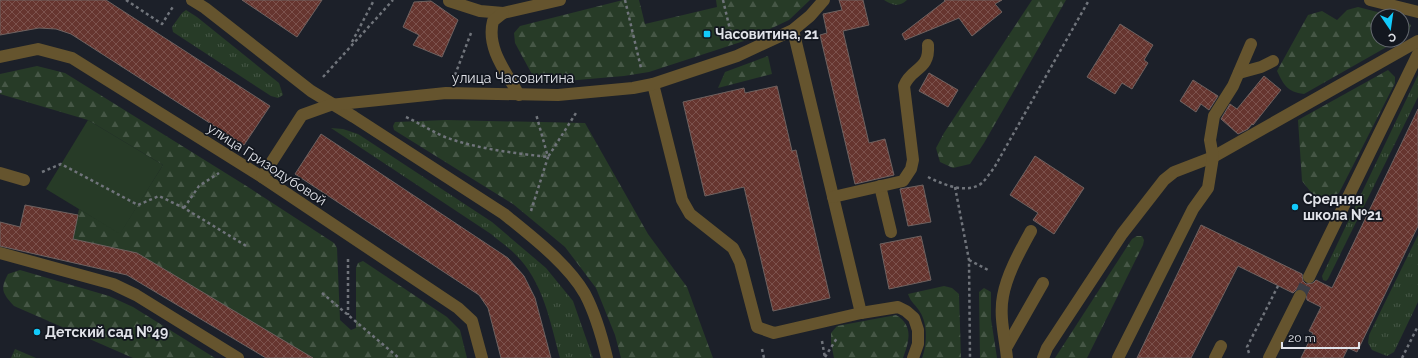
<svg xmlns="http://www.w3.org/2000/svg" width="1418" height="358" viewBox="0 0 1418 358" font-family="Raleway,sans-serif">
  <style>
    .grass { fill: url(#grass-tufts) }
    .forest { fill: url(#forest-firs) }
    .garden { fill: #273b27 }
    .building { fill: url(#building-cross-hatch); stroke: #6f6260 }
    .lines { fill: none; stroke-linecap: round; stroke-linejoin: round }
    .minor-tunnel { stroke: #3a3d46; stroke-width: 12; stroke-dasharray: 12 6; stroke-linecap: butt }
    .path { stroke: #70747b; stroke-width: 2.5; stroke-dasharray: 3 3; stroke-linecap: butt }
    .minor { stroke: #65542e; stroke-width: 12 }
    .poi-dot { fill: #12cafb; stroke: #13171f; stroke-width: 1.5 }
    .labels { text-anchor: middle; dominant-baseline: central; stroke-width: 3.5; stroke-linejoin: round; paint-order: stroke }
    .poi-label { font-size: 14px; font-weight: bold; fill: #e1e3e9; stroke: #13171f; text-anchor: start }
    .street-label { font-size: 14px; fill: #e1e3e9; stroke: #13171f }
  </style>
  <defs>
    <pattern id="grass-tufts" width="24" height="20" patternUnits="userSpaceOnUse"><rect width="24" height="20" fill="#273b27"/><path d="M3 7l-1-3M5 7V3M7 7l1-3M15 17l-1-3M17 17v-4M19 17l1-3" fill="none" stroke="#465746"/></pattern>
    <pattern id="forest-firs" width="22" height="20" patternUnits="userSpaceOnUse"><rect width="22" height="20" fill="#273b27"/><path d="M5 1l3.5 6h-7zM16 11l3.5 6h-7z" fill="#465746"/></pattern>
    <pattern id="building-cross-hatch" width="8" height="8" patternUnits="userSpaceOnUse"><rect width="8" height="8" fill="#66352f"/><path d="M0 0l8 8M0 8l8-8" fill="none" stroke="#7c524d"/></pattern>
  </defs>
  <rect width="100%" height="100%" fill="#1c2029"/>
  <g class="grass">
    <path d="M884 0H907C899 7 893 6 884 0Z"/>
    <polygon points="186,10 197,17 279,83 283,95 278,98 271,96 173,32 172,27 182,13"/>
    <polygon points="1418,75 1418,97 1328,279 1326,281 1323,280 1322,276"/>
    <path d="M331 128 343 129 358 134 492 222 546 268 573 301 593 358H560C550 321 543 281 515 254 508 247 499 241 491 234Z"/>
    <polygon points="1418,235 1418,302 1394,352 1387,356 1372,350 1368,343 1369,335"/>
    <polygon points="15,349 36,358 11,358"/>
  </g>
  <g class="forest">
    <polygon points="623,0 639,0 645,24 717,7 716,0 810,0 789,20 747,40 649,72 624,76 554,82 539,80 534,78 515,43 514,33 520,26"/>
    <polygon points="1032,0 1066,0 984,143 970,164 953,168 940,162 936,148 944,133"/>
    <path d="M1358 7 1393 16H1378V40H1399L1304 94C1287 92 1284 85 1277 71L1308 15 1322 11 1337 20 1347 10Z"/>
    <polygon points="1402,18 1411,25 1408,34 1402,38"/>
    <polygon points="768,56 772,74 718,88 725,72"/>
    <polygon points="37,66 65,73 248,187 334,243 337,248 340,320 351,330 356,328 356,268 358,263 363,261 447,317 460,330 467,358 313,358 137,253 73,239 79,209 120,233 163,165 88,120 0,94 0,74"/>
    <polygon points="1388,70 1395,77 1395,83 1339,193 1329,198 1314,196 1302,181 1298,120"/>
    <polygon points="446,120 585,123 648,234 687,287 713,358 621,358 615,335 596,288 565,247 513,204 394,130 393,126 395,122"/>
    <polygon points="1137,236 1142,236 1144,240 1143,245 1087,358 1055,358 1132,239"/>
    <path d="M20 270 109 296 133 307 215 358H133L14 306C2 293 0 289 8 274Z"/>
    <path d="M944 286 952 288 959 294 961 358H922C927 346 928 324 920 312 916 305 911 303 908 294Z"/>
    <polygon points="984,288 991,292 991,319 997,358 980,358 979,292"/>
    <path d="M896 315C914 326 909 341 903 358H834L831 343V333L837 326Z"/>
  </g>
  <polygon class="garden" points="88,120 163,165 120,234 46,189"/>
  <g class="building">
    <polygon points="0,0 106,0 270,106 244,145 71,34 56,29 39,28 0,35"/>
    <polygon points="242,0 322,0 297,37"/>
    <polygon points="839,0 863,0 869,25 843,31 869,143 885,139 894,175 855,184 820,35 827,33 823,14 842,10"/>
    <polygon points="944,0 1002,0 995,4 1002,12 972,36 959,18 905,40 902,34 945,1"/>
    <polygon points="431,1 458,20 442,57 413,45 419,35 403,27 414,2"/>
    <polygon points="1120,24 1153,45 1144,60 1148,63 1132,89 1122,83 1115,94 1087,77"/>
    <polygon points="929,73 958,90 948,107 919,91"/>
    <polygon points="1264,76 1281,90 1253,125 1252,124 1248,129 1238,134 1221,119 1230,104 1237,109"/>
    <polygon points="1193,80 1218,96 1209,110 1201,104 1196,112 1180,101"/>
    <polygon points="777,86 792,151 796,150 830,298 773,311 744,187 705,196 683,102 744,88 745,93"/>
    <polygon points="1418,109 1418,226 1357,352 1348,348 1343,358 1301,358 1313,333 1309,331 1321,307 1307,300 1306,292 1303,289 1296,290 1293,293 1238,266 1191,358 1137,358 1201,225 1302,274 1303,281 1306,284 1313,283 1316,280 1332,288"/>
    <polygon points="321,134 508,258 524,276 535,298 551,358 501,358 488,308 479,295 295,174"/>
    <polygon points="1035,156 1084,188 1054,234 1033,220 1038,213 1010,195"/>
    <polygon points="923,185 931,222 908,226 900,189"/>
    <polygon points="25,205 78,215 73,239 137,253 313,358 266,358 127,275 0,246 0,222 20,227"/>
    <polygon points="921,236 931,280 889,289 880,244"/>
  </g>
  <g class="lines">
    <polyline class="minor-tunnel" points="1300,296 1309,277"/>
    <g class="path">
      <polyline points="126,0 162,24 174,5"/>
      <polyline points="625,0 641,68"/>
      <polyline points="723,0 732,38"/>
      <polyline points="352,42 374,0"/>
      <polyline points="455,75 471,33"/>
      <polyline points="323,77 393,0"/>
      <polyline points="0,90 1,94"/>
      <path d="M406 117C419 123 431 131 445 137 477 149 514 153 548 157L576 113"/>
      <polyline points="42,172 61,164 138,205 159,196 184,208 248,247"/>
      <path d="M928 177C942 184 967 195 982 183 986 179 990 173 994 168L1089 0"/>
      <polyline points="955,187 969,260 970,358"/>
      <polyline points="184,208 199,186 219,173"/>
      <polyline points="531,211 548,157 536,114"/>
      <polyline points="348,259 348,315"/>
      <polyline points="969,260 990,271"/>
      <polyline points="322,293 399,358"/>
      <polyline points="822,341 825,358"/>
      <polyline points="762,349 764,358"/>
      <polyline points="1249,353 1247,347 1278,286"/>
      <polyline points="825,357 837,338"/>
      <polyline points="1402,358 1418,326"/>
    </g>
    <g class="minor">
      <path d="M192 0 205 8 311 91 354 117 504 214C531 236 568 264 585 294 595 313 602 337 607 358"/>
      <polyline points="1370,0 1418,12"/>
      <polyline points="449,1 480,11 503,13 560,0"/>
      <path d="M503 13 493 21C486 48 506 72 519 95"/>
      <polyline points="793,30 861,313"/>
      <polyline points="0,57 38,49 72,58 262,177 458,308 472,321 482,358"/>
      <polyline points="1239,73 1261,67 1273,61"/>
      <polyline points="653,84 682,200 690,214 733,248 740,262 757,327 774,333 861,313 898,307 906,311 914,318 918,330 918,344 913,358"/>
      <polyline points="0,173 24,180"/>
      <polyline points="262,177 302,115 330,105 446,93 558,95 633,88 653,84 737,56 793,30 810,16 824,0"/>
      <polyline points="880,186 891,232"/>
      <path d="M833 197 903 181 911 169 913 160 904 86C911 67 930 71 928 45"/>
      <polyline points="0,253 113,284 136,295 238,358"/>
      <polyline points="1309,277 1418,54"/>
      <polyline points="1006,348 1043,283"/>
      <path d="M1007 358C1005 338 999 316 1003 296 1007 274 1020 251 1031 231"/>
      <polyline points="1043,358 1047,348 1122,234 1164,180 1174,172 1213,157 1418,41"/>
      <polyline points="1118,358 1193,209 1208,188 1213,157 1210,140 1214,116 1233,86 1251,44"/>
      <polyline points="1215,358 1221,346"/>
      <polyline points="1269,358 1300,296"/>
    </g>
  </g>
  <g class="poi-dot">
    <rect x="703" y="30" width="8" height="8" rx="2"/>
    <circle cx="1295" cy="207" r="4"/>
    <circle cx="37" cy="332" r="4"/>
  </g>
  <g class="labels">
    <g class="poi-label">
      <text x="715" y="34">Часовитина, 21</text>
      <text x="1303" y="199">Средняя<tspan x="1303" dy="16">школа №21</tspan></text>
      <text x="45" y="332">Детский сад №49</text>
    </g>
    <g class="street-label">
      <text x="513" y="78">улица Часовитина</text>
      <text transform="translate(267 164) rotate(33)">улица Гризодубовой</text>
    </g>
  </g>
  <g transform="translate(1390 28) rotate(167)"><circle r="19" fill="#13171f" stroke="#656970"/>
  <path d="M0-3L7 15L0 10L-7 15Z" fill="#12cafb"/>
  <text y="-6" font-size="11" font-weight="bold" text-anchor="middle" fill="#e1e3e9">С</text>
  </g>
  <path d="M1282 342v6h77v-6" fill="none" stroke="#e1e3e9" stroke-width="2"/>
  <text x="1288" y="342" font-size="12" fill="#e1e3e9" stroke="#13171f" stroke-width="3" paint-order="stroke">20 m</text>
</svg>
